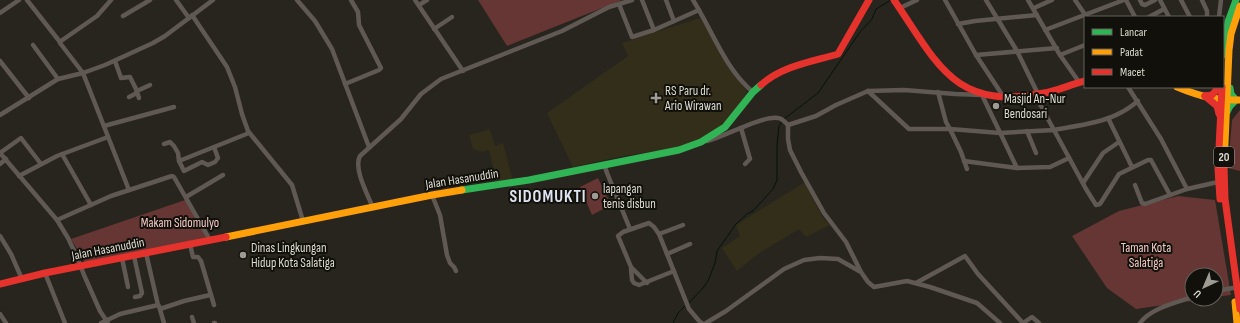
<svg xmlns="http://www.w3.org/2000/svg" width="1240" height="323" viewBox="0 0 1240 323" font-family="'Sofia Sans Condensed',sans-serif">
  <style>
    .built { fill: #332e1a }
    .green { fill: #653633 }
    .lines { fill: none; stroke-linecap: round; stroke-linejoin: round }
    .stream { stroke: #04130a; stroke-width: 1 }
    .street { stroke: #605852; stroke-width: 4.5 }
    .fast { stroke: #30b455; stroke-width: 7 }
    .slow { stroke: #ff9f0a; stroke-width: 7 }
    .jam { stroke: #e5322d; stroke-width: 7 }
    .poi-dot { fill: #9d9b93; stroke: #11100a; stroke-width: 1.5 }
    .labels { text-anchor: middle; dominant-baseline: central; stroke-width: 4; stroke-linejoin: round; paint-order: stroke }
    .shield { fill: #11100a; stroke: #a09e96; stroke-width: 1 }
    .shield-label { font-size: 12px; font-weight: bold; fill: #dddbd2 }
    .poi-label { font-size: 13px; fill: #dddbd2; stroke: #11100a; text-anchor: start }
    .street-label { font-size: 13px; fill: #dddbd2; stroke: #11100a }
    .park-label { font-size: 13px; fill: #f3c9c5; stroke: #11100a }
    .district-label { font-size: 17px; font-weight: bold; letter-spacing: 1px; fill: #dee4f2; stroke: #11100a }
  </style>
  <rect width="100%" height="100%" fill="#27251d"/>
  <g class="built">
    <polygon points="700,18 723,57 747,92 740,105 723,126 698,141 677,148 623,156 573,167 547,113 628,56 622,43"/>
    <polygon points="490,129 495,146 503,143 513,181 497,183 489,150 482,152 473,149 469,135"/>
    <polygon points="805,182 823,218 830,225 806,237 799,229 758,254 737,271 722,248 740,236 736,225"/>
  </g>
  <g class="green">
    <polygon points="478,0 622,0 507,46"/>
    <polygon points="1240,110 1240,171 1228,168 1232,120"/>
    <polygon points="598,178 611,205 592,215 580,187"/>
    <polygon points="1178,196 1215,200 1231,295 1216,297 1216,275 1192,275 1192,299 1205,299 1136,309 1107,288 1072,236 1119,211"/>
    <polygon points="188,199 208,237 86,264 71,239"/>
  </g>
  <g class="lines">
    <g class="stream">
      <polyline points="784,119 818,93 860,32 872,19 876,9 891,0"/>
      <polyline points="689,303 703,288 708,281 715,263 717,251 736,224 747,214 753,211 773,189 777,180 777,145 779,126 782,121"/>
      <polyline points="673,323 678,313 686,305"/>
    </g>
    <g class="street">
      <polyline points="27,0 60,42"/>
      <polyline points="111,0 97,16 61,41 60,43 83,73 129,190"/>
      <polyline points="176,0 189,18"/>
      <polyline points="297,0 315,21 332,49 369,147"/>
      <polyline points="415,0 463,71"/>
      <polyline points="642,0 654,30"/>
      <polyline points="666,0 674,21"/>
      <path d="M693 0C712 30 725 69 753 92"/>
      <polyline points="945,0 976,55 1003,96"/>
      <polyline points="986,0 1017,51 1038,94"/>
      <polyline points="1028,0 1060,55 1079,82"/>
      <polyline points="1075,0 1086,16"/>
      <polyline points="1126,0 1135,17"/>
      <polyline points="1140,0 1142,4 1145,5 1155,0"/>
      <polyline points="1160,0 1169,17"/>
      <polyline points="1181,0 1190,17"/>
      <polyline points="1202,0 1207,11 1207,17"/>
      <polyline points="619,4 632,37 654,30 699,10"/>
      <polyline points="419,5 427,0"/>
      <polyline points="900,8 917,0"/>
      <polyline points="1034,8 1052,0"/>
      <polyline points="0,13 19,0"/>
      <polyline points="192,15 227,67 235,87 242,114 248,131 292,185 303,221"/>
      <polyline points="123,16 150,0"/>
      <polyline points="1149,17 1164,9"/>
      <polyline points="1219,17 1221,0"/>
      <polyline points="958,24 975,21 1037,15"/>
      <polyline points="434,29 452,17"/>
      <polyline points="1045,30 1124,0"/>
      <polyline points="33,45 58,79"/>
      <polyline points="976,55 1057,48"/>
      <polyline points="1060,55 1085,45"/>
      <polyline points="0,61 29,98"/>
      <polyline points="115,61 121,78 130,77 137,91 135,94 129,97"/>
      <polyline points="345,84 379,70 381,68 359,25 358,12 351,0"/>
      <polyline points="1128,87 1161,139 1187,189"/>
      <polyline points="137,91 150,85"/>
      <polyline points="868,91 909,129 950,129 1000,133 1054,130 1086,189 1096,205 1100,204 1119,174 1148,160 1151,160 1170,195"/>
      <polyline points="137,92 139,98"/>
      <polyline points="938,92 946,122 950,129 961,152 967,169"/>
      <path d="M1035 95 1054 130C1075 126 1103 123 1122 112 1128 109 1133 105 1138 101"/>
      <polyline points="0,115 58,79 83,73 105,65 153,43 165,36 213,0"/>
      <polyline points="1108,118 1132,167"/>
      <polyline points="788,125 816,116 836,105 868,91 904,90 955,94 982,95 1017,168"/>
      <polyline points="104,126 174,107"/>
      <polyline points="741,128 750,159 745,164"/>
      <polyline points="1027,131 1036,153"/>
      <path d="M707 141C726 136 761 116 778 118 782 118 785 122 788 125V139L790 150 801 172 824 213 846 242 861 272 868 282 874 287 907 281 930 287 977 303 1000 323"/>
      <polyline points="164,144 170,142 174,146 178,153 179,161 184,171 202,162 208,165 215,162 218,158 214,147"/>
      <polyline points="0,153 57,220 68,238 77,257 84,275 100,311 108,323"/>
      <polyline points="0,153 21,138 41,164"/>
      <polyline points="62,154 91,205"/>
      <polyline points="179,161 249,133"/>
      <polyline points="964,161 1017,168 1050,167 1069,158"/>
      <polyline points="0,164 6,159"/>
      <polyline points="604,164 607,173 630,229"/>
      <polyline points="19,176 57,156 108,137"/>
      <polyline points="1083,183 1103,153 1119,142"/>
      <polyline points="1135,185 1142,203 1145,204 1187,189 1218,182"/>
      <polyline points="432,195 440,215 447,255 450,263 454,267 456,271"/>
      <polyline points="186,197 223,175"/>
      <path d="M373 208C368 195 353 168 360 156L401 119 421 94 441 79 562 31 609 7 632 0"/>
      <polyline points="57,220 111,196 172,176 174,177 210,240"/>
      <polyline points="659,234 683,225"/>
      <polyline points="0,236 11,254 22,279"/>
      <polyline points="190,244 193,257 198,257 201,261 214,305"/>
      <polyline points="667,254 690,244"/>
      <polyline points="134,256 142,293 140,296 135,297"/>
      <polyline points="122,258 128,287"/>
      <polyline points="631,269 632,280 634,283 639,285 674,271"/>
      <polyline points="45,273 65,323"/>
      <polyline points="647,283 631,267 618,236 623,232 649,223 654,227 659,234 689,309 700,322 702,323"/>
      <polyline points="916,283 965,256 978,274 1023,323"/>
      <polyline points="1216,291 1233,288"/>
      <polyline points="159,306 164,323"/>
      <polyline points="160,309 184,301 210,295"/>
      <polyline points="0,314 6,323"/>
      <polyline points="192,317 194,323"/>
      <polyline points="101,323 120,314 158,305 146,253"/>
      <polyline points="214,323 215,323"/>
      <polyline points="706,323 726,311 784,269 804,260 820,258 838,259 859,271"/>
      <polyline points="1023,323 1032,317 1039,323"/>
      <path d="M1140 323C1151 308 1175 303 1192 297"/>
    </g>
    <g class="fast">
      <polyline points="1223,55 1228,22 1236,0"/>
      <polyline points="1227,112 1230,106 1236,100 1231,94 1230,88"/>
      <polyline points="462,190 529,180 679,150 701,142 725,127 753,92 761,85"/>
    </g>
    <g class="slow">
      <path d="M1177 87C1199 96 1217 101 1240 100"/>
      <polyline points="1224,166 1229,50 1231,34 1240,6"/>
      <polyline points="226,237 432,195 462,190"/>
      <polyline points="1235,302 1237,323"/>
    </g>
    <g class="jam">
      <path d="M894 0C938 64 954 111 1044 93 1058 91 1071 84 1085 81"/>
      <path d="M761 85C782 66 811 62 838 54L869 0"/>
      <polyline points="1205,96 1217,106 1219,114"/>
      <polyline points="1205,96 1212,95 1219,87"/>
      <polyline points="1224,166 1225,199 1240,309"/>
      <polyline points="1220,199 1218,169 1222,87"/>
      <polyline points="0,284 45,273 226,237"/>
    </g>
  </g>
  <g class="poi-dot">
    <path d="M654 92h4v4h4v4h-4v4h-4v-4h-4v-4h4z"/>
    <circle cx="996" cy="106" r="4"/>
    <circle cx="595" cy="196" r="4"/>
    <circle cx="243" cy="255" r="4"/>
  </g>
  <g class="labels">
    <rect class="shield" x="1214" y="147" width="20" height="20" rx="3"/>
    <g class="shield-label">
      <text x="1224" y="157">20</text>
    </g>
    <g class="poi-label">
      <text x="665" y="91">RS Paru dr.<tspan x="665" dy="15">Ario Wirawan</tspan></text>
      <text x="1004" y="99">Masjid An-Nur<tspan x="1004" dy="15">Bendosari</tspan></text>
      <text x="603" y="189">lapangan<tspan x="603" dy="15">tenis disbun</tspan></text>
      <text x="251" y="248">Dinas Lingkungan<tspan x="251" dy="15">Hidup Kota Salatiga</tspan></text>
    </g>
    <g class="street-label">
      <text transform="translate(462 179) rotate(-9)">Jalan Hasanuddin</text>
      <text transform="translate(108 249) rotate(-11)">Jalan Hasanuddin</text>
    </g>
    <g class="park-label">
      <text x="180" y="223">Makam Sidomulyo</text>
      <text x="1146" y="248">Taman Kota<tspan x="1146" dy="15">Salatiga</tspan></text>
    </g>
    <g class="district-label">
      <text x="548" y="197">SIDOMUKTI</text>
    </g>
  </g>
  <rect x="1084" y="16" width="140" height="72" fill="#11100a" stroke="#63615a"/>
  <rect x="1092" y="29" width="20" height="6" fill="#30b455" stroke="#63615a"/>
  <text x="1120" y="36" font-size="12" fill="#dddbd2">Lancar</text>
  <rect x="1092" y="49" width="20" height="6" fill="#ff9f0a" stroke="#63615a"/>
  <text x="1120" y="56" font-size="12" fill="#dddbd2">Padat</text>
  <rect x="1092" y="69" width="20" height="6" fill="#e5322d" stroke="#63615a"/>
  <text x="1120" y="76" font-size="12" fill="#dddbd2">Macet</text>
  <g transform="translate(1204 287) rotate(224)"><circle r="19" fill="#11100a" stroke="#63615a"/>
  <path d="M0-3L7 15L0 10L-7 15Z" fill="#9d9b93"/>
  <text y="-6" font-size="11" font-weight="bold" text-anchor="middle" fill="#dddbd2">U</text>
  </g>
</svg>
